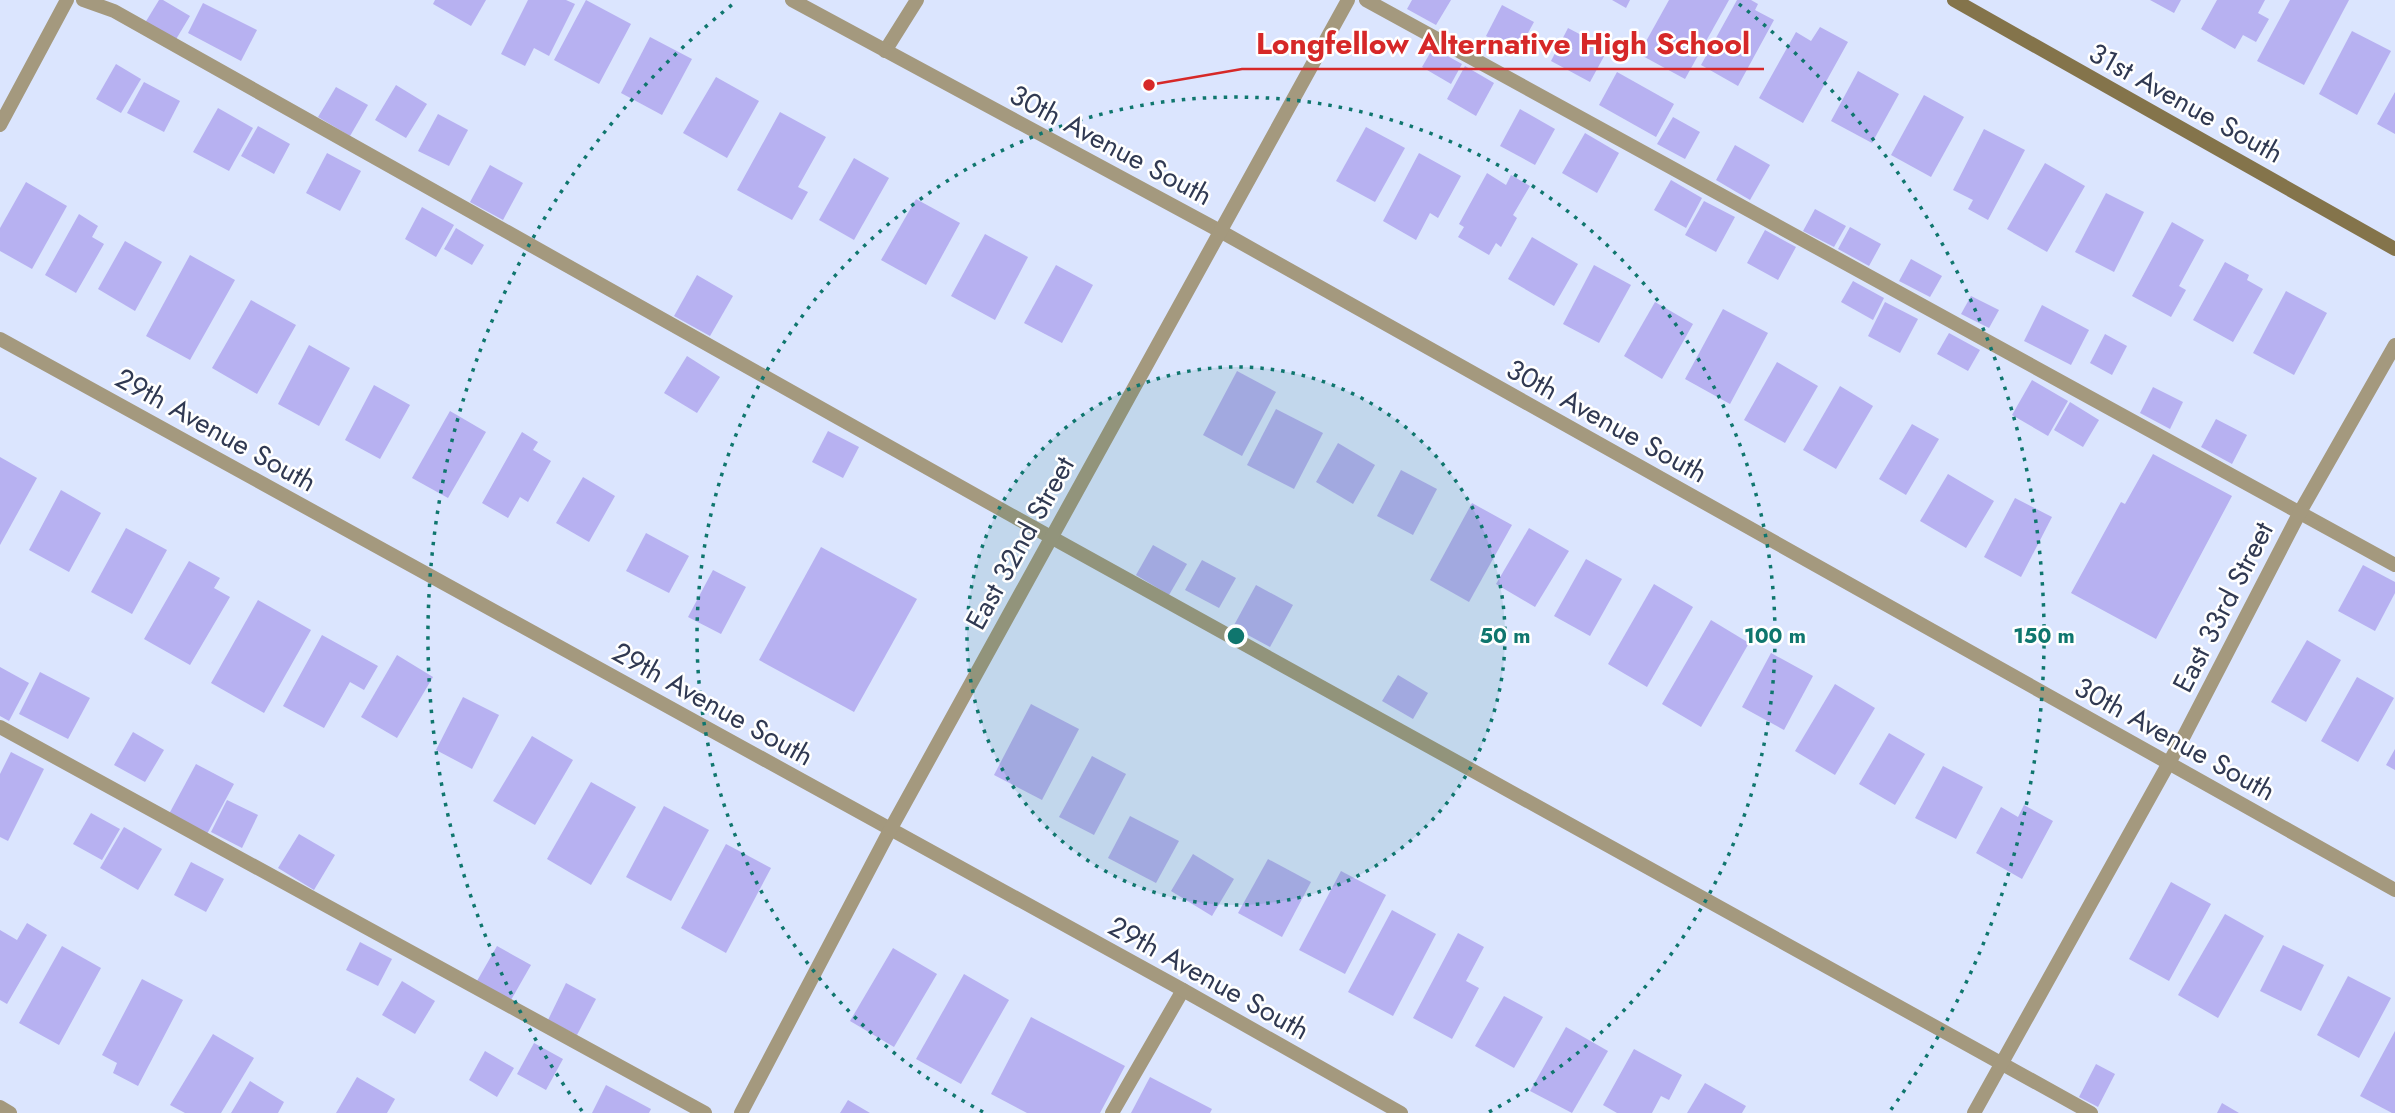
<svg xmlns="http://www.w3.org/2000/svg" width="2395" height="1113" viewBox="0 0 2395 1113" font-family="Jost,sans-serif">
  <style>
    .building { fill: #b7b1f1 }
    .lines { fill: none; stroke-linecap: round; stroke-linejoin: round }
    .lane { stroke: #a4997e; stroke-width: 14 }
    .street { stroke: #a4997e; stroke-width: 14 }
    .secondary { stroke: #84744b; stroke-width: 14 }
    .ring { fill: none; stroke: #0f766e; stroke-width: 3.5; stroke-dasharray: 3.5 7 }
    .labels { text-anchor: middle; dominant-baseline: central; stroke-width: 5; stroke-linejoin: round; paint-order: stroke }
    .street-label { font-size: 28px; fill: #303952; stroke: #fff }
    .centre { fill: #0f766e; stroke: #fff; stroke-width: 3.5 }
    .ring-label { font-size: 21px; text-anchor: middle; font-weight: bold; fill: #0f766e; stroke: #fff; stroke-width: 5; stroke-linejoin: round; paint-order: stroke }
    .leader { fill: none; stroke: #d62828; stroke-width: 2.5 }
    .callout-dot { fill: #d62828; stroke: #fff; stroke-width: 2.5 }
    .callout-label { font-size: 30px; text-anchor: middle; font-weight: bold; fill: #d62828; stroke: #fff; stroke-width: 5; stroke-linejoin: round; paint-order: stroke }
  </style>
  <rect width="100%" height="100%" fill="#dbe5fe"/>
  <g class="building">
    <polygon points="159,0 163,0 190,16 175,41 145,23"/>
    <polygon points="435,0 486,0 471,26 433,4"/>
    <polygon points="528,0 566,0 575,4 549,56 534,48 525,66 501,54"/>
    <polygon points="586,0 631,24 599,84 554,60"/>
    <polygon points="1412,0 1451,0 1436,25 1407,9"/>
    <polygon points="1612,0 1630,0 1626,8"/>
    <polygon points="1669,0 1729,0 1685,79 1639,54"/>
    <polygon points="1737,0 1751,0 1758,4 1755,10 1774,20 1738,86 1701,65"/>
    <polygon points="2150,0 2181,0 2174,13"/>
    <polygon points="2217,0 2265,0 2258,13 2269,19 2256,42 2243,35 2235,49 2201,29"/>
    <polygon points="2290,0 2349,0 2304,85 2257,61"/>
    <polygon points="203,3 257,30 241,61 188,33"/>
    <polygon points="1502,5 1534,22 1517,53 1486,36"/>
    <polygon points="1820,27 1848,42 1803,123 1759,98 1796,32 1811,41"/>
    <polygon points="1568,28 1608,49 1590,82 1551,61"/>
    <polygon points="2352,31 2391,51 2357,115 2319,94"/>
    <polygon points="650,37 692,59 662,115 621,93"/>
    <polygon points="1433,48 1462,64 1451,84 1422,67"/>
    <polygon points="116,64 141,79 121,113 96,99"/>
    <polygon points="1465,66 1494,83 1476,116 1447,99"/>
    <polygon points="1858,71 1899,94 1872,143 1831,121"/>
    <polygon points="1617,72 1674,104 1656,137 1599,105"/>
    <polygon points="716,77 759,101 727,158 683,133"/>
    <polygon points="144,82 180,101 164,132 127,113"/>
    <polygon points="396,85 427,104 406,138 375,120"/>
    <polygon points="336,87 368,105 350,136 318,117"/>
    <polygon points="2395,92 2395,134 2377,124"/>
    <polygon points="1924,95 1964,117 1931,177 1891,155"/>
    <polygon points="218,108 253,128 229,171 193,152"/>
    <polygon points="1520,109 1555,129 1535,165 1500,146"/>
    <polygon points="780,112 826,137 798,187 808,192 792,220 737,190"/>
    <polygon points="438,114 468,130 449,166 418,151"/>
    <polygon points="1673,117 1700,132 1685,159 1657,144"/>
    <polygon points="258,126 290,144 274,174 241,156"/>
    <polygon points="1366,127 1405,148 1375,202 1336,181"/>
    <polygon points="1984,129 2025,150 1988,220 1968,209 1973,200 1953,190"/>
    <polygon points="1585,133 1619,153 1597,193 1562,173"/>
    <polygon points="1735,145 1770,165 1750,200 1716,180"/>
    <polygon points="327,153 361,171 340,211 306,193"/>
    <polygon points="1419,153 1461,176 1438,218 1430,213 1416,240 1383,221"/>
    <polygon points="854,158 889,178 854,240 819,220"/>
    <polygon points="2045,163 2085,186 2047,252 2007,229"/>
    <polygon points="490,165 523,183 503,220 470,202"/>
    <polygon points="1487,173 1506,185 1511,175 1530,186 1513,215 1517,218 1501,247 1496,243 1489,255 1458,237 1464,227 1459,224"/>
    <polygon points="1671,180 1702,198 1686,228 1654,210"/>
    <polygon points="26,182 67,206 32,269 0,251 0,228"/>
    <polygon points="2106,193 2144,212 2114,272 2075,252"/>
    <polygon points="916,199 960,223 926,285 881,260"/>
    <polygon points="1704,201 1735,217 1716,252 1685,235"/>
    <polygon points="422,207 454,225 436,257 405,239"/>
    <polygon points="1815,209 1846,226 1834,247 1803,231"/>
    <polygon points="79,214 98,226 92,237 104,244 76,293 45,275"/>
    <polygon points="2172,222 2204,240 2179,286 2186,290 2171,317 2132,296"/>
    <polygon points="1850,227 1881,244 1869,266 1838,249"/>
    <polygon points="456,228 484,245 472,265 444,249"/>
    <polygon points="1765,230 1796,247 1778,280 1747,263"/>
    <polygon points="985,234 1028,257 995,320 951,296"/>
    <polygon points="1532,237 1578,264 1554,306 1508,279"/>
    <polygon points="125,241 162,262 135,311 98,289"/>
    <polygon points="190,255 235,280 190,360 146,336"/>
    <polygon points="1911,259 1942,276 1930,297 1899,281"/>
    <polygon points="2225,262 2249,275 2247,280 2263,289 2233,342 2193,320"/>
    <polygon points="1056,265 1093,285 1062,343 1024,323"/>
    <polygon points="1594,265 1631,285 1599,343 1563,324"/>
    <polygon points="697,275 733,296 710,336 674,316"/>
    <polygon points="1853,281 1884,298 1873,320 1841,302"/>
    <polygon points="2286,291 2327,313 2294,375 2253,353"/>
    <polygon points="1971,296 1999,310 1989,328 1961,314"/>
    <polygon points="251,300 296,325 257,394 212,368"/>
    <polygon points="1655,302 1693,324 1662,379 1624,356"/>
    <polygon points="1885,302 1918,319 1900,353 1868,336"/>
    <polygon points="2042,305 2089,330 2071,365 2024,341"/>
    <polygon points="1723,309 1768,333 1730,404 1685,379"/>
    <polygon points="1949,333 1980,350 1968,371 1937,354"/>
    <polygon points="2105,334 2127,346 2112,375 2090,363"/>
    <polygon points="309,345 350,368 319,426 278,404"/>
    <polygon points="687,356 720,377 697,413 664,393"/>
    <polygon points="1777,362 1818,386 1785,443 1744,420"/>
    <polygon points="1237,371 1276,392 1242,456 1203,435"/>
    <polygon points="2032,380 2068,401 2048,436 2012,415"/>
    <polygon points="374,385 410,405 380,459 345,440"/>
    <polygon points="1840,386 1873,406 1836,469 1803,450"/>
    <polygon points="2153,387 2183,402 2170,429 2140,413"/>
    <polygon points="2070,402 2099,420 2083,447 2054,430"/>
    <polygon points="1276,409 1323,433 1294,489 1247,465"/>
    <polygon points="450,411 486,432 448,498 412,478"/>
    <polygon points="2216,419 2247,435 2232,464 2201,447"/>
    <polygon points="1912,424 1939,439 1906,495 1879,479"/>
    <polygon points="828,431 859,447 843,478 812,462"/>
    <polygon points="522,432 538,442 533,450 551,461 528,502 520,497 508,518 482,503"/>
    <polygon points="1338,443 1375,465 1353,504 1316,482"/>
    <polygon points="2153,454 2232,496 2156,639 2071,593 2121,502 2125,504"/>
    <polygon points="0,457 37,478 0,545"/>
    <polygon points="1401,470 1437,489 1413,535 1377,516"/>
    <polygon points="1948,474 1994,501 1966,548 1920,521"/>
    <polygon points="583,477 615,496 589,542 556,523"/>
    <polygon points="61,490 101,513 69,572 29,550"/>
    <polygon points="2015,498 2052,517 2021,577 1984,557"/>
    <polygon points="1472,503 1512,525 1469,602 1430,580"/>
    <polygon points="126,528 167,550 132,614 91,592"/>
    <polygon points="1529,528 1569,551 1535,607 1496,584"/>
    <polygon points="646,533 689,556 669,593 626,571"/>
    <polygon points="1153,545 1187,564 1169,595 1136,575"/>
    <polygon points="821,547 917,599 854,712 759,660"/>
    <polygon points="1586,559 1622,579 1590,636 1554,616"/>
    <polygon points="1202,560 1236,578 1219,608 1185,590"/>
    <polygon points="189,561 220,578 214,588 230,597 190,665 144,639"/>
    <polygon points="2363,565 2395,582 2395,593 2375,631 2338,611"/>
    <polygon points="713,570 746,587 721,634 688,617"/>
    <polygon points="1654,584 1693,607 1647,687 1608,664"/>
    <polygon points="1256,585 1293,605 1270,647 1233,627"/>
    <polygon points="258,600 311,630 264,713 211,683"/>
    <polygon points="1711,620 1749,643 1701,727 1662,704"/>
    <polygon points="322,635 378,666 364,690 350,682 324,728 283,706"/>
    <polygon points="2307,640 2341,660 2306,722 2271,702"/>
    <polygon points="1771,653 1813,676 1784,730 1742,707"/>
    <polygon points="397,655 433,677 397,738 361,717"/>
    <polygon points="0,667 29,683 9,721 0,716"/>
    <polygon points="40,672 90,698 68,739 19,714"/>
    <polygon points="1398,675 1428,693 1413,719 1382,701"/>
    <polygon points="2357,677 2394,698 2358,762 2321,741"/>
    <polygon points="1835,684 1875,708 1835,775 1795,751"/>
    <polygon points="463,697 499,715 472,769 436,750"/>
    <polygon points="1031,704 1079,729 1042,800 994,775"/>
    <polygon points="133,732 164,750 145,782 114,765"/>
    <polygon points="1889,733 1925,754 1895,805 1859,784"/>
    <polygon points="532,736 573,760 535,825 493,801"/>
    <polygon points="2395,749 2395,770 2386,765"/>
    <polygon points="11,752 44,769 8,841 0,837 0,774"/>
    <polygon points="1092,756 1126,774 1094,835 1059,817"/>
    <polygon points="196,764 234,784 207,834 169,814"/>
    <polygon points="1943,766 1983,787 1956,839 1915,818"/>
    <polygon points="591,782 636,807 591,885 547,859"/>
    <polygon points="227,800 258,815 242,848 211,832"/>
    <polygon points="2024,805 2053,821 2022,879 1976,853 2001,807 2018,817"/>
    <polygon points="664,806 709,830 671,901 626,877"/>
    <polygon points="91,813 120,829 102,860 73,844"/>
    <polygon points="1130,816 1179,841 1156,883 1108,858"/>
    <polygon points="124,827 162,849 138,890 100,868"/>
    <polygon points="299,834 335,855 314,890 278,868"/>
    <polygon points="726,844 771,868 726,953 681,928"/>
    <polygon points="1193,854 1234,879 1212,916 1171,891"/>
    <polygon points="1268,859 1311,882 1282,937 1238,913"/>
    <polygon points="191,862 224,879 206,912 174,895"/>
    <polygon points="1341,871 1386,895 1345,974 1299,950"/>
    <polygon points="2171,882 2211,904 2169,981 2129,959"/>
    <polygon points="1392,910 1436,934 1393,1016 1348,992"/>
    <polygon points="2225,914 2264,936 2218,1018 2178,995"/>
    <polygon points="27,923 47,935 7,1004 0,1000 0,930 17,940"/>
    <polygon points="1458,933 1484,947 1466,981 1479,988 1452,1039 1413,1018"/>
    <polygon points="360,942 392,959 378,986 346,970"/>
    <polygon points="2283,945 2324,965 2301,1011 2260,991"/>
    <polygon points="62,946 101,968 59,1045 19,1023"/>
    <polygon points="497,946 531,965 511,1000 477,981"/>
    <polygon points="893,948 937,974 894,1047 850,1021"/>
    <polygon points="964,974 1009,1000 961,1084 916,1059"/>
    <polygon points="2348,976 2391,998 2359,1058 2317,1035"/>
    <polygon points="142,979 183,1000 138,1086 113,1073 117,1063 102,1055"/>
    <polygon points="402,981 435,1001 415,1034 382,1015"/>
    <polygon points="566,983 596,999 577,1035 548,1020"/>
    <polygon points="1504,996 1543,1017 1514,1068 1475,1046"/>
    <polygon points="1031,1017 1125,1066 1100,1113 1027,1113 991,1094"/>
    <polygon points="1566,1027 1608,1051 1572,1113 1530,1091"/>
    <polygon points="2395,1031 2395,1113 2392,1113 2360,1096"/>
    <polygon points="213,1034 254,1058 221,1113 185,1113 170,1105"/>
    <polygon points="534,1043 563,1059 546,1090 517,1074"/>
    <polygon points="1634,1049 1682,1075 1669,1100 1661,1096 1652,1113 1617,1113 1603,1105"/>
    <polygon points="485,1051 514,1068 497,1097 469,1080"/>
    <polygon points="2096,1064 2115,1074 2098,1107 2079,1097"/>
    <polygon points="357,1077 395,1099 387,1113 336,1113"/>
    <polygon points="1150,1077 1212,1109 1210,1113 1131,1113"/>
    <polygon points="250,1081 284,1102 278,1113 231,1113"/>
    <polygon points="1705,1083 1746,1106 1742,1113 1687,1113"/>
    <polygon points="606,1085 651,1109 649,1113 592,1113"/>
    <polygon points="848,1100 870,1113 840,1113"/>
    <polygon points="2222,1103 2239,1113 2217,1113"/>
  </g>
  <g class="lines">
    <g class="lane">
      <polyline points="83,0 114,11 1011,515 2091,1113"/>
      <polyline points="1366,0 2395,565"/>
      <polyline points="885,51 917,0"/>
      <polyline points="0,727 705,1113"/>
      <polyline points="1112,1113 1183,990"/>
    </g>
    <g class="street">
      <polyline points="792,0 1220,231 2395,890"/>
      <polyline points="0,125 67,0"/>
      <polyline points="0,339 1183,990 1401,1113"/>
      <polyline points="0,1107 10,1113"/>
      <polyline points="741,1113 890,830 1348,0"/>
      <polyline points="1974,1113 2185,734 2300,512 2395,345"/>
    </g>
    <polyline class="secondary" points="1954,0 2395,249"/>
  </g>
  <circle cx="1236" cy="636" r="269" fill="#0f766e" fill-opacity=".12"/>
  <g class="ring">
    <circle cx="1236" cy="636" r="269"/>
    <path d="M983 1112A539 539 0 1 1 1489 1112"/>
    <path d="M582 1111A808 808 0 0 1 733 4M1739 4A808 808 0 0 1 1890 1111"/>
  </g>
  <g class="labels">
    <g class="street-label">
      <text transform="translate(2186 103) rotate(29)">31st Avenue South</text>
      <text transform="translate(1111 145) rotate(28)">30th Avenue South</text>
      <text transform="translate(1607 421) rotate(29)">30th Avenue South</text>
      <text transform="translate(216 430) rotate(29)">29th Avenue South</text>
      <text transform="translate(1020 543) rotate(-61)">East 32nd Street</text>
      <text transform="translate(2223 607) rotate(-63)">East 33rd Street</text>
      <text transform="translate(713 704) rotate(29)">29th Avenue South</text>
      <text transform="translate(2175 739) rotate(29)">30th Avenue South</text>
      <text transform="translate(1209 978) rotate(29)">29th Avenue South</text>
    </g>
  </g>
  <circle cx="1236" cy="636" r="10" class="centre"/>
  <g class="ring-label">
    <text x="1505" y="643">50 m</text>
    <text x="1775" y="643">100 m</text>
    <text x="2044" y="643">150 m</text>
  </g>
  <path class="leader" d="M1149 85L1242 69H1764"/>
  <circle class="callout-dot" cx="1149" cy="85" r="7"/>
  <g class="callout-label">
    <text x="1503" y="54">Longfellow Alternative High School</text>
  </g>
</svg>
